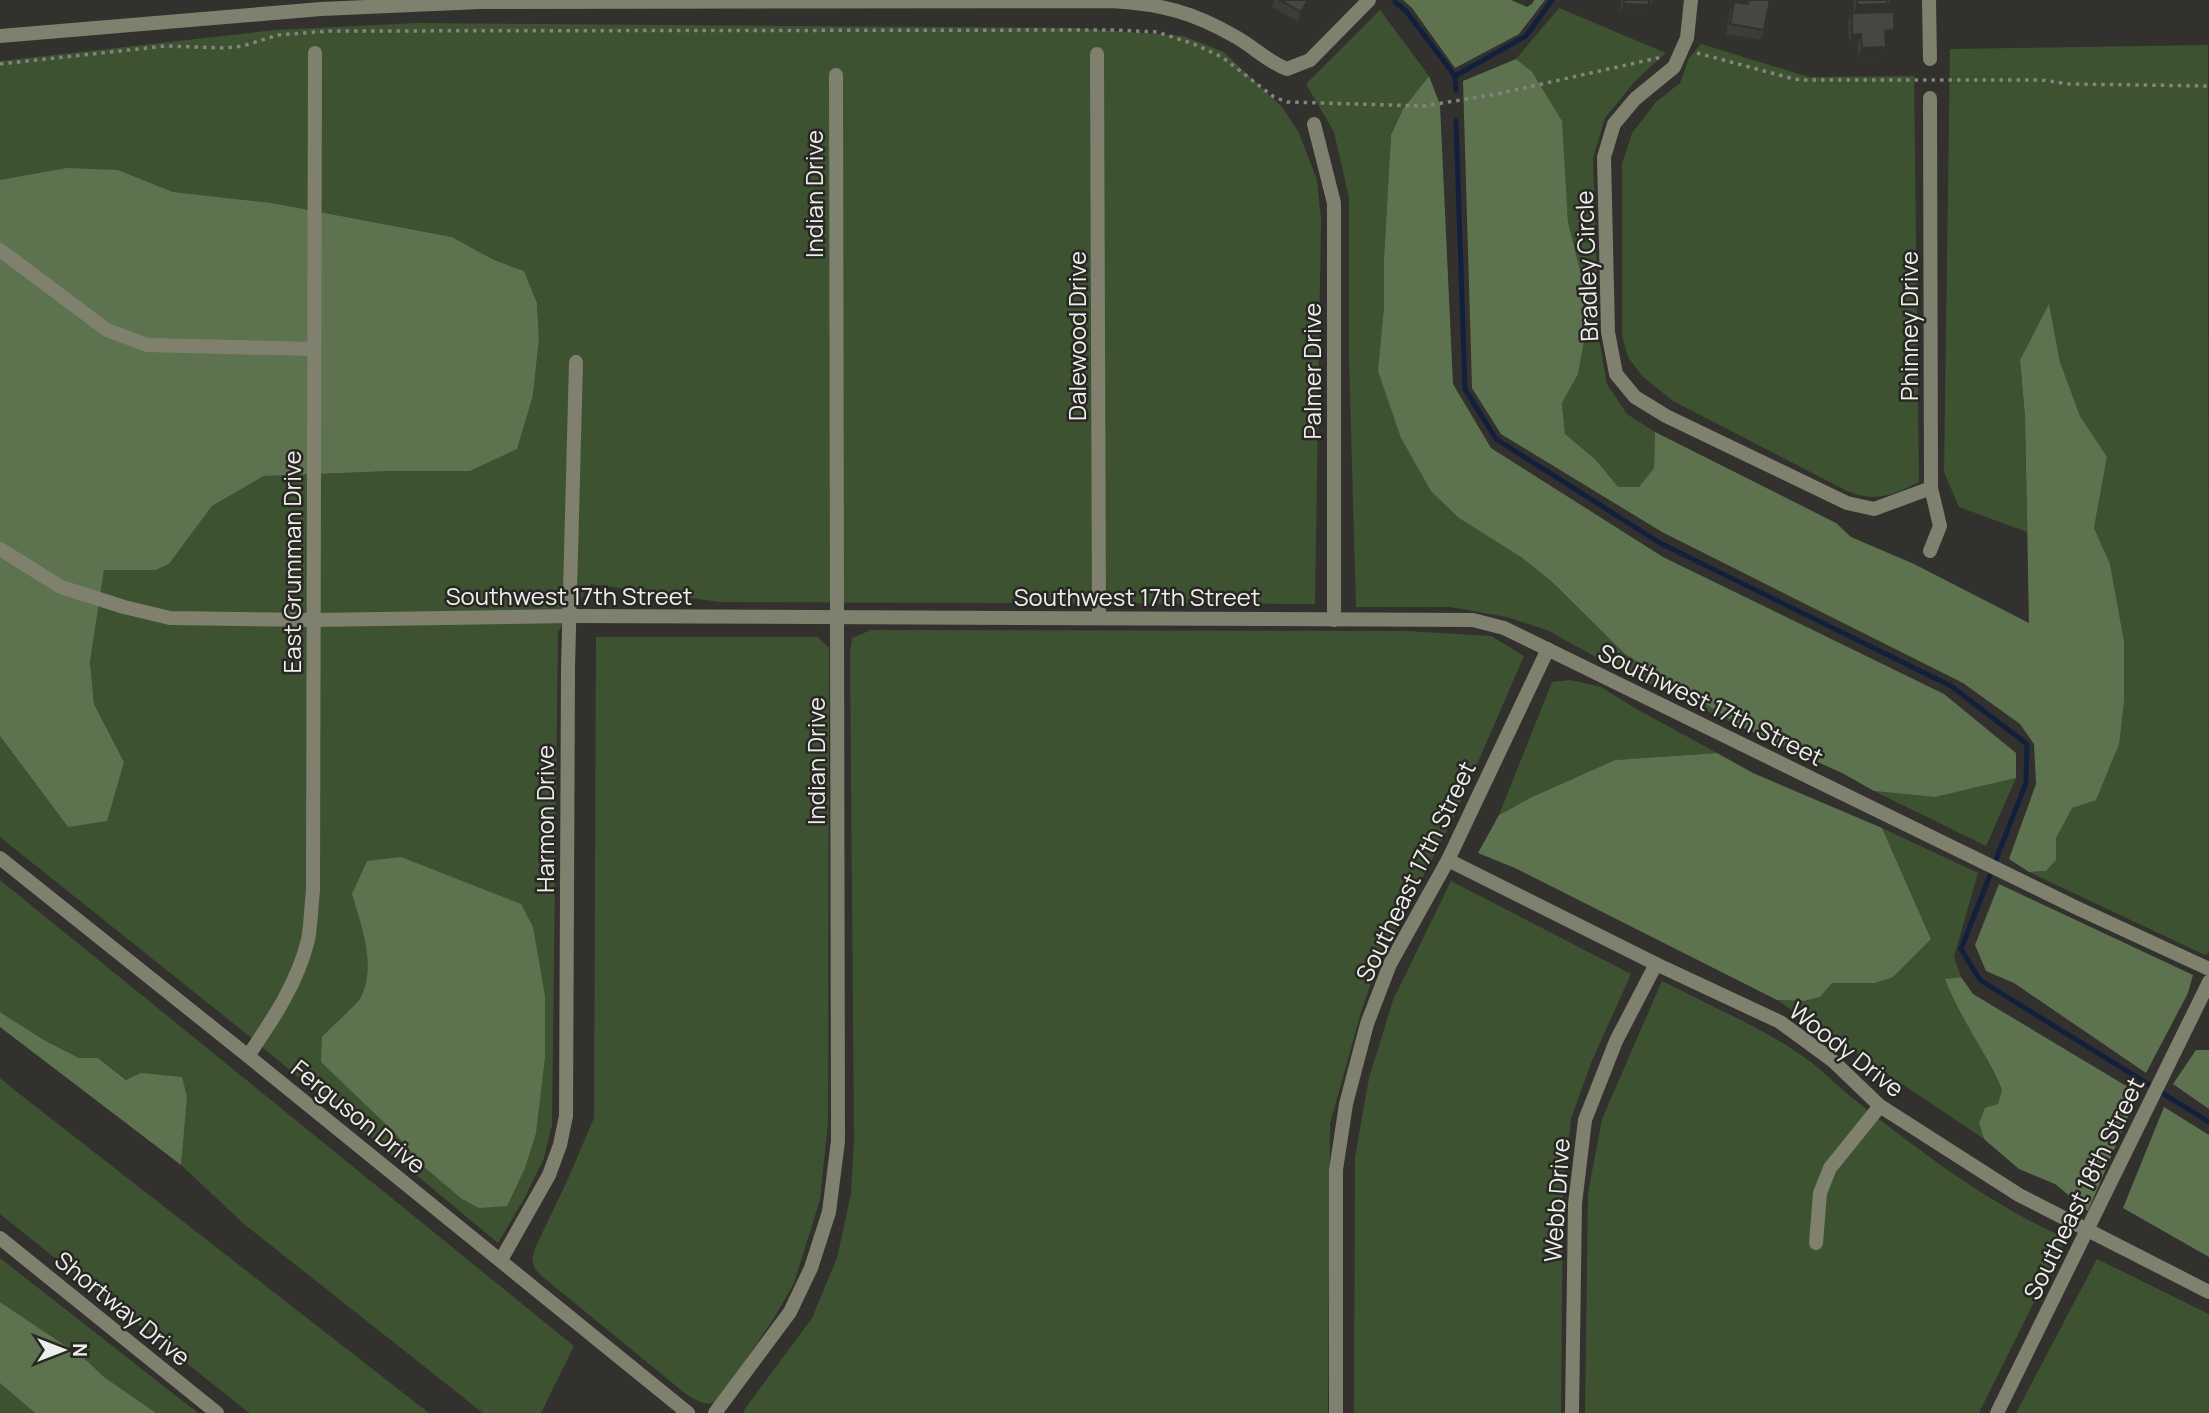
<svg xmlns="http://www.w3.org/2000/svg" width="2209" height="1413" viewBox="0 0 2209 1413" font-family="Manrope,sans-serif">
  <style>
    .green { fill: #3d5231 }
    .forest { fill: #5d7350 }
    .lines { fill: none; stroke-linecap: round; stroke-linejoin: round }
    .stream { stroke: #12203e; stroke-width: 5 }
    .path { stroke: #83837f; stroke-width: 3.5; stroke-dasharray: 3.5 5; stroke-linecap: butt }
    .street { stroke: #7f816e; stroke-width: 14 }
    .wall { fill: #3d3c39 }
    .shaded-wall { fill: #32312e }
    .building { fill: #474642; stroke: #32312e; stroke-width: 2 }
    .labels { text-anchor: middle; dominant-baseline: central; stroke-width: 5; stroke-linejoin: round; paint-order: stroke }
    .street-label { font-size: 24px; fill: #eeeeeb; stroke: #282723 }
  </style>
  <rect width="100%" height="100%" fill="#32312d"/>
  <g class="green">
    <polygon points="1559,8 1666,53 1636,80 1605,118 1593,158 1599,339 1607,384 1627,414 1655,432 1654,468 1639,488 1618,488 1595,459 1565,434 1562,403 1578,374 1590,310 1568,222 1562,127 1516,59"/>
    <polygon points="1380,10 1429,76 1403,109 1391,135 1384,259 1384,308 1521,557 1550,580 1625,654 1744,728 1625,673 1547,630 1507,617 1450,607 1356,607 1349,359 1349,198 1334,132 1306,84"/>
    <polygon points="416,23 1075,28 1183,36 1224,52 1283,108 1299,133 1317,180 1321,219 1315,604 720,602 591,584 558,632 552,1125 544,1158 524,1199 498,1243 244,1032 0,837 0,736 68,827 124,762 94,704 90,662 104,570 156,570 169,564 212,506 264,476 392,471 470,471 533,395 539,339 537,303 524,271 494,260 452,237 272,203 173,192 118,170 0,180 0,61 275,30"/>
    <path d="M1701 44 1809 77 1914 76 1919 482C1892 495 1877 503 1847 491L1673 401 1642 376 1628 357 1622 336V164L1632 133 1656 102 1680 83 1689 58Z"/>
    <polygon points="2208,45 2209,953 2205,955 2029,872 2046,871 2056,860 2056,838 2124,701 2124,641 2110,564 2094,528 2107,457 2080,416 2060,362 2049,305 2020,360 2025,416 2027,532 1959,507 1944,472 1950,49"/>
    <polygon points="871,630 1407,631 1491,636 1524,656 1455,815 1378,963 1361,1012 1330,1124 1328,1413 744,1413 744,1410 812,1318 837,1258 851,1194 854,1140 850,655 852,638"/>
    <path d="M596 637H818L829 648 828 1122 820 1200 794 1283 774 1318 718 1401C706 1407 698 1401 687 1395L544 1278 535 1269 532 1259 536 1246 567 1181 594 1118Z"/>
    <polygon points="1570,680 1601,687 1633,707 1717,753 1615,760 1532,797 1499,815 1552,682"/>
    <polygon points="2016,778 1986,846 1874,791 1935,797"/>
    <polygon points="1882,828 1978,873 1954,957 1961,977 1946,979 2002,1090 1998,1105 1979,1123 1984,1139 1777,1000 1804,1001 1820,997 1831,983 1875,983 1931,939"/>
    <polygon points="0,880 574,1346 541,1413 483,1413 244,1224 181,1165 183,1123 98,1058 79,1058 44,1040 0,1012"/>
    <polygon points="1451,881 1631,974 1591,1063 1571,1119 1563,1191 1561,1413 1354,1413 1355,1157 1369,1078 1393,1000"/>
    <path d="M1662 981C1712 1007 1767 1029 1812 1063 1827 1075 1841 1089 1856 1101 1921 1152 1990 1205 2066 1238L1979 1413H1585L1588 1193 1602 1119Z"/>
    <polygon points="0,1078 17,1092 429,1413 249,1413 0,1214"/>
    <polygon points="0,1258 198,1413 156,1413 104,1377 85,1359 0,1302"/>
    <polygon points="2097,1259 2209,1314 2209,1413 2016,1413"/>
    <polygon points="0,1383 35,1413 0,1413"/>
  </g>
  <g class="forest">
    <polygon points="1403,0 1511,0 1527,7 1532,4 1534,0 1545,0 1519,34 1455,68 1412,8"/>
    <polygon points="1516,59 1532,72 1562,121 1568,222 1590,310 1578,374 1562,403 1565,434 1595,459 1618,487 1639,487 1654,468 1655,432 1836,523 1851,537 1914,564 2029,623 2025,416 2020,360 2049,304 2060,362 2080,416 2107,457 2094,528 2110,564 2124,641 2124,701 2119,744 2096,800 2072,808 2056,838 2056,860 2046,871 2029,872 2009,859 2036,784 2034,744 2020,724 1963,683 1662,532 1501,434 1472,388 1463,81"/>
    <polygon points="1429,76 1440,105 1453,384 1491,448 1663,557 1944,694 2016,753 2016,778 1935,797 1874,791 1844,774 1744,728 1625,654 1550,580 1521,557 1459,518 1431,491 1401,438 1378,371 1384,308 1384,259 1391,135 1403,109"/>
    <polygon points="67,168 118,170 173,192 272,203 452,237 494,260 524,271 537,303 539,339 533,395 517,449 470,471 392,471 264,476 212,506 169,564 156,570 104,570 90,662 94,704 124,762 107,821 68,827 0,736 0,180"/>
    <polygon points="1717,753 1753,773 1882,828 1931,939 1893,977 1875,983 1832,983 1820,997 1804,1001 1777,1000 1515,868 1478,853 1499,815 1532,797 1615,760"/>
    <path d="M401 857 521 904 533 927 545 996V1057L536 1133 525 1168 507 1206 479 1208 462 1199 422 1165 395 1133 321 1062 322 1037C330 1028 358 1004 361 997 377 965 361 925 352 894L367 861Z"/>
    <polygon points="1999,884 2193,975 2188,993 2146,1073 2014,983 1986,971 1975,945"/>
    <path d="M1961 977 1973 994 2138 1093 2088 1211 2055 1184 2019 1169 1984 1139 1979 1123 1985 1108 1998 1104 2002 1090C1986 1052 1960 1018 1945 979Z"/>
    <polygon points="0,1012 44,1040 79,1058 98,1058 126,1080 141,1073 182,1077 187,1097 181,1165 0,1027"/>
    <polygon points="2196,1050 2209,1050 2209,1109 2173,1084"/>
    <polygon points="2164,1107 2209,1135 2209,1257 2123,1208"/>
    <polygon points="0,1302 85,1359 104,1377 156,1413 35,1413 0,1383"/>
  </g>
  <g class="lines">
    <g class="stream">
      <polyline points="1395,2 1406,11 1455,76 1456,90"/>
      <polyline points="1455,76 1526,36 1552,0"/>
      <polyline points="1456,121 1465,389 1496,439 1660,543 1951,686 2027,744 2026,783 1961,949 1980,980 2209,1122"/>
    </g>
    <g class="path">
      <polyline points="1697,53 1794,79 1805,80 2041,80 2070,84 2209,86"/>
      <polyline points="0,64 166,46 224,48 243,46 278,35 329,31 1115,30 1157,32 1194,44 1222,57 1274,97 1287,102 1424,106 1497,94 1662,57"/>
    </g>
    <g class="street">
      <polyline points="1691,0 1687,38 1674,67 1635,99 1614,124 1604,157 1608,332 1616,374 1635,397 1666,416 1847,503 1874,509 1931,488"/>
      <polyline points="1929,0 1930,59"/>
      <path d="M0 36 321 9 480 2 1112 1C1161 4 1193 12 1236 37 1254 47 1268 62 1287 69L1310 60 1369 0"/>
      <polyline points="1097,54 1099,618"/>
      <polyline points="1930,98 1931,488 1940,526 1930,551"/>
      <polyline points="1314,124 1334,203 1334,620"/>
      <polyline points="0,250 107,330 147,345 313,349"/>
      <polyline points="0,549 61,587 124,607 170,618 315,620 570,616 1473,620 1504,628 2077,908 2209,969"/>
      <polyline points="0,858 248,1056 688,1413"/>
      <polyline points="1448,860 1656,964 1780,1022 1832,1060 1880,1106 2019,1195 2209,1292"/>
      <path d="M248 1056C273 1019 297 984 308 940 311 924 311 907 313 891L315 53"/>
      <polyline points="0,1238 217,1413"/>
      <polyline points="1816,1243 1820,1193 1830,1168 1880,1106"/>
      <polyline points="501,1260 549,1175 560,1145 566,1116 568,668 576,362"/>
      <polyline points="715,1413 790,1312 811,1268 829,1212 838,1141 836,75"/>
      <polyline points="1336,1413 1336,1170 1346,1104 1367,1024 1390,964 1448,860 1548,649"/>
      <polyline points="1572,1413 1575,1204 1585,1120 1616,1041 1656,964"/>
      <polyline points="1997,1413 2209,982"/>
    </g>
  </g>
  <g class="wall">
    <polygon points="1274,0 1309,0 1298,22 1272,7"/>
    <polygon points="1621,0 1653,0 1652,4 1649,4 1645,15 1620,14"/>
    <polygon points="1747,0 1770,0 1764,30 1760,40 1726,34 1730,11 1734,2 1747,4"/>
    <polygon points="1854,0 1891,0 1890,3 1887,3 1885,12 1891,40 1886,40 1886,47 1882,57 1858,58 1858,44 1849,44 1848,22 1852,13 1853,12"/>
  </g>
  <g class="shaded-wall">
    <polygon points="1308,0 1309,0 1308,4 1298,22 1301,12"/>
    <polygon points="1624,4 1649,5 1645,15 1620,14"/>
    <polygon points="1887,4 1884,14 1853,15 1857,5"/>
    <polygon points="1894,30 1891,40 1882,40 1885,31"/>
    <polygon points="1861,34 1858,44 1849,44 1852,35"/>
    <polygon points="1886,47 1882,57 1858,58 1862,48"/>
  </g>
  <g class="building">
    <polygon points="1280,0 1308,0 1301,12"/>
    <polygon points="1624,0 1649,0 1649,5 1624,4"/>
    <polygon points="1749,0 1770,0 1764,30 1730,24 1734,2 1748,4"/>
    <polygon points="1857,0 1887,0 1887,4 1857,5"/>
    <polygon points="1894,12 1894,30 1885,31 1886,47 1862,48 1861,34 1852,35 1852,13"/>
  </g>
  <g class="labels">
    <g class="street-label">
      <text transform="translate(813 194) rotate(-90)">Indian Drive</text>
      <text transform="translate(1586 266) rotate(-92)">Bradley Circle</text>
      <text transform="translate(1908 326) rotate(-90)">Phinney Drive</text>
      <text transform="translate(1076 336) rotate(-90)">Dalewood Drive</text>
      <text transform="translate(1311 371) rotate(-90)">Palmer Drive</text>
      <text transform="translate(291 562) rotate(-90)">East Grumman Drive</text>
      <text x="569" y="595">Southwest 17th Street</text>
      <text x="1137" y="596">Southwest 17th Street</text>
      <text transform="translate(1711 704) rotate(26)">Southwest 17th Street</text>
      <text transform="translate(815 761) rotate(-90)">Indian Drive</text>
      <text transform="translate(544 819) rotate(-90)">Harmon Drive</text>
      <text transform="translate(1415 871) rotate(-64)">Southeast 17th Street</text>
      <text transform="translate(1847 1049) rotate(38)">Woody Drive</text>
      <text transform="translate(359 1116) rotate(39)">Ferguson Drive</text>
      <text transform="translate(2083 1188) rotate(-64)">Southeast 18th Street</text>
      <text transform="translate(1556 1200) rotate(-86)">Webb Drive</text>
      <text transform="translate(123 1308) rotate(39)">Shortway Drive</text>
    </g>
  </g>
  <g transform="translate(63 1350) rotate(90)" stroke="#282723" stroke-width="5" paint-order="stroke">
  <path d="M0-5L12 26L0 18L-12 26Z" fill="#eeeeeb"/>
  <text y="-10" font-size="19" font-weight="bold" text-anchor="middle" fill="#eeeeeb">N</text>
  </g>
</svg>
